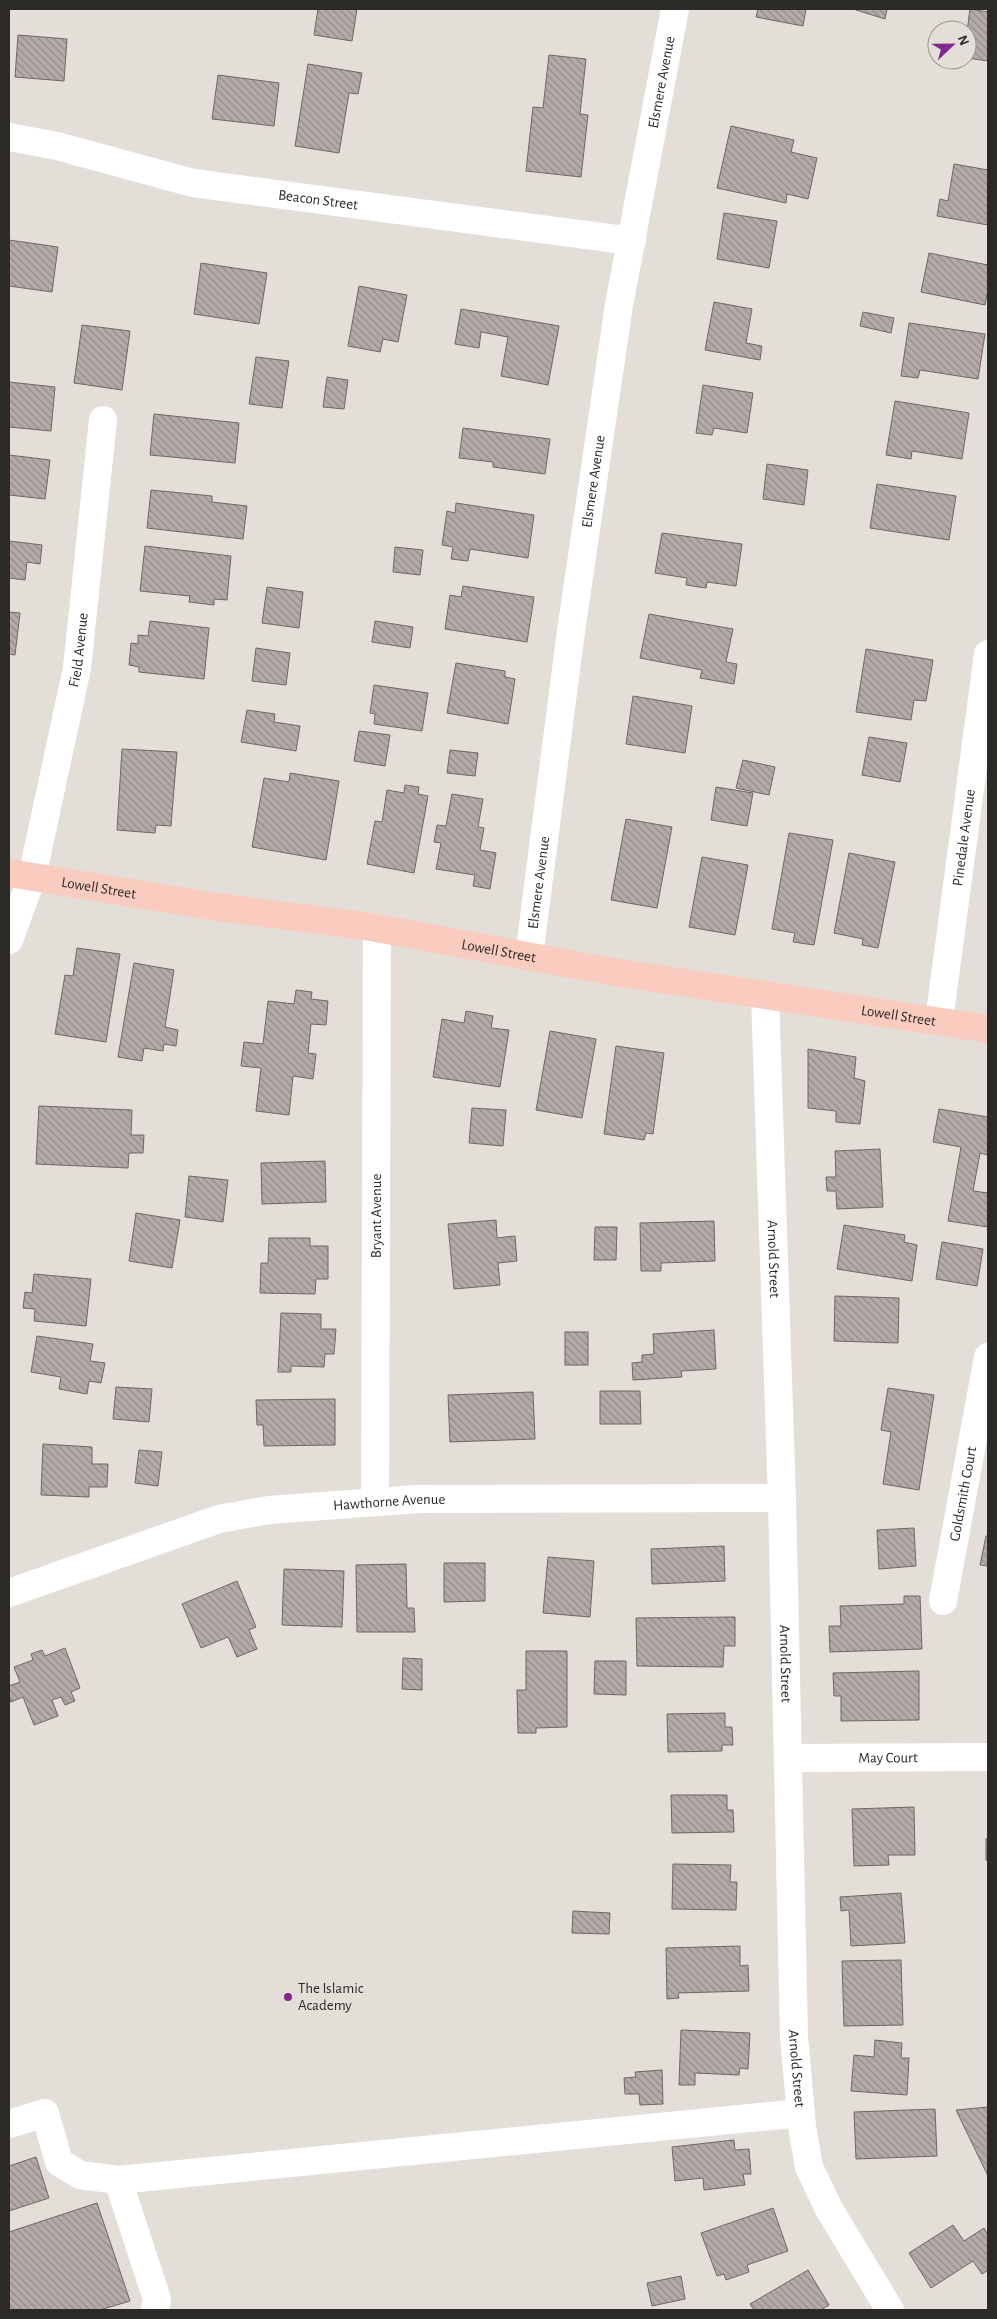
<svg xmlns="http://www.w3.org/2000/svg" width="997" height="2319" viewBox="0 0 997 2319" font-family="'Alegreya Sans',sans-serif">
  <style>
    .building { fill: url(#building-back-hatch); stroke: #6e6764 }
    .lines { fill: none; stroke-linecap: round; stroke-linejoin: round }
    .minor { stroke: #fff; stroke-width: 28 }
    .major { stroke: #f9ccbf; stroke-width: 28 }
    .poi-dot { fill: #852690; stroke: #e3dfd8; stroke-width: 2 }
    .labels { text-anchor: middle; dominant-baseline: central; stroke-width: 4; stroke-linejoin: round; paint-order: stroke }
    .street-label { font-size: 15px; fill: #2b2a27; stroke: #e3dfd8 }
    .poi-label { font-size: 15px; fill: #2b2a27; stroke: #e3dfd8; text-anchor: start }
  </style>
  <defs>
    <pattern id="building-back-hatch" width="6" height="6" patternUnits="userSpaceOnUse" patternTransform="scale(1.25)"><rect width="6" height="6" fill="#b4aba8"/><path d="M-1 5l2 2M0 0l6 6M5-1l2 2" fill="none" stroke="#938b89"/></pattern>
  </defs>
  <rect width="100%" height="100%" fill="#e3dfd8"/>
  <g class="building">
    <polygon points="318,9 357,9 352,41 314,35"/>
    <polygon points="758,9 806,9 803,26 756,17"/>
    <polygon points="853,9 887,9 885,19"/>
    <polygon points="970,9 988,12 988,61 967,58 967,32"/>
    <polygon points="18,35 67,39 64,81 15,77"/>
    <polygon points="549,55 586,59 580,114 588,115 581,177 526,171 533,107 543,108"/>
    <polygon points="308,64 362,73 358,94 349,93 339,153 295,146"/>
    <polygon points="218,75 279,83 274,126 212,119"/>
    <polygon points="731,126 794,140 791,152 817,158 808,199 787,194 786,203 717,188"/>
    <polygon points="954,164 988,170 988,225 937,216 940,199 948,201"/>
    <polygon points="724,213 777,221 769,268 717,259"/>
    <polygon points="9,240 58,247 52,292 9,286"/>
    <polygon points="929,253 988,265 988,290 985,305 921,292"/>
    <polygon points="201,263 267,273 259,324 194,314"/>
    <polygon points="359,286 407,295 398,342 383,339 380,352 348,346"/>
    <polygon points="714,302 752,309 746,343 762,346 760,360 705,350"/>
    <polygon points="461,309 559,326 548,385 501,376 508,337 481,332 479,348 455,344"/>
    <polygon points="863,312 894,318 891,333 860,326"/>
    <polygon points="909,323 985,334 978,379 920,370 918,378 901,376"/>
    <polygon points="82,325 130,331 122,390 74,383"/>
    <polygon points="256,357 289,361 282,408 249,404"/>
    <polygon points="327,377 348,380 344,409 323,407"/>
    <polygon points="9,382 55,387 51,431 9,427"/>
    <polygon points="703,385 753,393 747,433 714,428 712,435 696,433"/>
    <polygon points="895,401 969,413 962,459 912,451 911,459 886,455"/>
    <polygon points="154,414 239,423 235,463 150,455"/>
    <polygon points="463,428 550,439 545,474 493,467 493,462 459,458"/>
    <polygon points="9,455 50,460 45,499 9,495"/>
    <polygon points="767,464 808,470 804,505 763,499"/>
    <polygon points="877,484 956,496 949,540 870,528"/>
    <polygon points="151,490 212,496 212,502 247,506 243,539 147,528"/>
    <polygon points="456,503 534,515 528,558 470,549 468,561 451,559 453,547 442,545 447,511 455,513"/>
    <polygon points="662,533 742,544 736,586 707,582 706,588 686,585 687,578 655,573"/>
    <polygon points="9,541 42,545 40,564 27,562 25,580 9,578"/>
    <polygon points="145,546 231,556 227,600 214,599 214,605 189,602 190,596 140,591"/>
    <polygon points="395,547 423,550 420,575 393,572"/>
    <polygon points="463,586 534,597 527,642 445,629 450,595 461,597"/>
    <polygon points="267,587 303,592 299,628 262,623"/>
    <polygon points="9,612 20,613 15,655 9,654"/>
    <polygon points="649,614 733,629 726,662 737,664 734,684 700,678 702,670 640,658"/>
    <polygon points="150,621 209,628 204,679 139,672 139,667 129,665 131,643 138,644 138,635 148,636"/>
    <polygon points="375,621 413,627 410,648 372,642"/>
    <polygon points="256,648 290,653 286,685 252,681"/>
    <polygon points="866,649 933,660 926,701 914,700 911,720 856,712"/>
    <polygon points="456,663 505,671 505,677 515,679 508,724 447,713"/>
    <polygon points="374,685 428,693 422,731 374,724 375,714 370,713"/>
    <polygon points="633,696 692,706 685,753 626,744"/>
    <polygon points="247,710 275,714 274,722 300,726 296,751 241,742"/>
    <polygon points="359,731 390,735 385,766 354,761"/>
    <polygon points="869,737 907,743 900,782 862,775"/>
    <polygon points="122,749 177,752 171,826 156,825 155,833 117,830"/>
    <polygon points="450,750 478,753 475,776 447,773"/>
    <polygon points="743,760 775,767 769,795 736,788"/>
    <polygon points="290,773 339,781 326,860 252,847 264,778 289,782"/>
    <polygon points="405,785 419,787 418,794 428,796 414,873 367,864 375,821 382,822 387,790 404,793"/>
    <polygon points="716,787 753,793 747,826 711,820"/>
    <polygon points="452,794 483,799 478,827 484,828 480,850 496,853 490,889 473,886 475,875 436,869 441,843 434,842 437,825 446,826"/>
    <polygon points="626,819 672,827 657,908 611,900"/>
    <polygon points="789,833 833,840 814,945 793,942 795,933 772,929"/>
    <polygon points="849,853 895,862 878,948 862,945 863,939 834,933"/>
    <polygon points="702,857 748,865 735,935 689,927"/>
    <polygon points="77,948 120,954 106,1042 55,1034 65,975 73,976"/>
    <polygon points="134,963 174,970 165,1027 178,1030 176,1046 164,1044 163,1051 144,1048 142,1061 118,1057"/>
    <polygon points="296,990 312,992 311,999 328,1001 326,1025 311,1024 308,1053 316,1054 313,1079 293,1076 289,1115 256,1111 261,1068 241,1066 244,1042 263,1044 268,1001 294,1004"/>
    <polygon points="466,1011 493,1016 491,1028 509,1030 500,1087 433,1077 442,1019 464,1023"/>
    <polygon points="550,1031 596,1039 582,1118 536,1110"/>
    <polygon points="616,1046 664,1053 653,1134 646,1133 644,1140 604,1134"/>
    <polygon points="808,1049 856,1057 854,1078 865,1081 860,1124 836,1122 836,1111 808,1108"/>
    <polygon points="39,1106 132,1110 131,1135 144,1135 143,1153 129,1153 128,1168 36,1164"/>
    <polygon points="472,1108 506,1110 503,1146 469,1143"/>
    <polygon points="939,1109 988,1117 988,1155 980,1153 973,1191 988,1193 988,1227 948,1221 961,1147 933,1142"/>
    <polygon points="880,1149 883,1207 837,1209 836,1191 827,1191 826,1177 836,1177 835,1151"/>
    <polygon points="325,1161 326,1202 262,1204 261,1163"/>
    <polygon points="189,1176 228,1180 223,1222 185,1217"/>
    <polygon points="136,1213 180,1220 172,1268 129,1261"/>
    <polygon points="496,1220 497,1238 515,1236 517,1261 498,1263 500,1285 454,1289 448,1224"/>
    <polygon points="714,1221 715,1261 661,1263 661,1271 641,1271 640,1223"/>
    <polygon points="844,1225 905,1235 904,1242 917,1245 912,1281 837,1269"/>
    <polygon points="595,1227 617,1227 616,1260 594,1260"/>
    <polygon points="269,1238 310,1238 310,1246 328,1246 328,1279 316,1279 315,1294 260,1293 261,1263 268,1263"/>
    <polygon points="942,1242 983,1249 977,1286 936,1279"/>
    <polygon points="34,1274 91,1279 86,1326 34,1321 35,1309 23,1308 25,1292 32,1293"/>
    <polygon points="835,1296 899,1298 898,1343 834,1341"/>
    <polygon points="281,1313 321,1314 321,1329 336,1329 334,1354 325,1354 324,1367 291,1366 291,1372 278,1372"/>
    <polygon points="714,1330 716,1369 681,1371 682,1377 633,1380 632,1363 642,1362 642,1355 654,1354 653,1334"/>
    <rect x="565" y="1332" width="23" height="33"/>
    <polygon points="37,1336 93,1344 90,1361 105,1363 101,1383 89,1381 87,1394 59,1389 61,1377 31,1372"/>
    <polygon points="116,1387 152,1389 149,1422 113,1419"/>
    <polygon points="888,1388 934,1395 919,1490 883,1484 891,1432 881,1430"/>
    <polygon points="600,1391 640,1391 641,1424 600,1424"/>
    <polygon points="533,1392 535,1439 450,1442 448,1395"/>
    <polygon points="335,1399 335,1445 264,1446 263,1425 257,1425 256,1400"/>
    <polygon points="43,1444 92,1447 92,1464 108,1464 107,1487 89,1487 89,1497 41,1495"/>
    <polygon points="139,1450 162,1452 158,1486 135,1483"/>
    <polygon points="914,1528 916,1566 879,1569 877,1530"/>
    <polygon points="986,1536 988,1536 988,1566 980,1565"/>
    <polygon points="724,1546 725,1581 652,1584 651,1549"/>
    <polygon points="548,1557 594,1561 590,1617 543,1613"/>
    <polygon points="444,1563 485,1563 485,1601 444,1602"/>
    <polygon points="406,1564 407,1608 414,1608 415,1632 357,1632 356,1565"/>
    <polygon points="284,1569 344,1571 342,1627 282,1625"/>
    <polygon points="237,1581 256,1627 249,1630 257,1649 237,1657 228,1637 201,1648 182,1604"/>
    <polygon points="904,1596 920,1596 922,1649 830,1652 829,1626 841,1626 840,1606 904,1604"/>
    <polygon points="735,1617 735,1646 724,1646 723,1667 637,1666 636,1618"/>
    <polygon points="65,1648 80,1688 71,1692 75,1701 65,1705 61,1697 52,1700 58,1716 34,1725 23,1697 11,1702 9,1696 9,1686 20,1682 14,1667 33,1660 31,1654 42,1650 45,1656"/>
    <polygon points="526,1651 567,1651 567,1727 536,1728 536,1733 518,1733 517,1690 526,1690"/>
    <polygon points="403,1658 422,1659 422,1690 402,1689"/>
    <polygon points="595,1661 626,1661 626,1695 594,1694"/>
    <polygon points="919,1671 919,1720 841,1721 841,1696 834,1696 833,1673"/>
    <polygon points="725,1713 725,1727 732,1727 733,1745 722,1745 722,1751 668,1752 667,1714"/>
    <polygon points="671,1795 727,1795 727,1810 733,1810 734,1832 672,1833"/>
    <polygon points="914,1807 915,1855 888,1855 889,1865 854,1866 852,1809"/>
    <rect x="986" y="1839" width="2" height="21"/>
    <polygon points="673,1864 731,1865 730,1882 737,1882 736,1910 672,1909"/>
    <polygon points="901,1893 905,1943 851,1946 849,1910 841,1911 840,1897"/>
    <polygon points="573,1911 610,1913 609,1934 572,1933"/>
    <polygon points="740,1946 740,1966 748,1965 749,1991 678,1993 679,1998 667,1999 666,1948"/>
    <polygon points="901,1960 903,2025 844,2026 842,1961"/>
    <polygon points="681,2030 750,2033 748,2069 740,2068 739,2075 695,2073 695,2085 679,2085"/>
    <polygon points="875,2040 902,2043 901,2058 909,2058 907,2095 851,2091 854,2055 874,2057"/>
    <polygon points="662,2070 663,2104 640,2105 639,2094 625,2094 624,2078 636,2077 635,2072"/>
    <polygon points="988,2107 988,2176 956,2110"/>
    <polygon points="935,2109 937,2156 856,2159 854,2112"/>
    <polygon points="734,2140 735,2150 749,2149 751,2174 743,2174 745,2185 704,2190 703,2178 675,2181 672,2147"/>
    <polygon points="36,2157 49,2198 9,2211 9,2166"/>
    <polygon points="97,2203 130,2301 100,2310 9,2310 9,2232"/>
    <polygon points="773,2208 788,2251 747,2265 749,2272 726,2280 724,2274 717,2276 701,2233"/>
    <polygon points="953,2225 964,2241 984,2228 988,2235 988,2270 982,2274 973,2261 931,2288 909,2253"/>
    <polygon points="808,2270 829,2305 821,2310 754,2310 750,2304"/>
    <polygon points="681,2276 685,2299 652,2306 647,2283"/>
  </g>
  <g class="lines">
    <g class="minor">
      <path id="s1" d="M9 137 57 146 193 183 632 241"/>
      <path id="s2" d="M9 940 32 877 77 668 103 420"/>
      <path id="s3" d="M529 956 571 631 619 305 675 9"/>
      <path id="s4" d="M765 995 782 1498 794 2036 802 2126 809 2167 829 2209 890 2310"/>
      <path id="s5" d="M939 1021 988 654"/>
      <path id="s6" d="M375 1502 377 928"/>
      <path id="s7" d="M9 1593 219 1519 269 1510 418 1499 782 1498"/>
      <path id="s8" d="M943 1601 988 1357"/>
      <path id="s9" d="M788 1758 988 1757"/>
      <polyline points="9,2124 45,2113 59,2162 80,2175 118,2180 801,2113"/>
      <polyline points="118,2180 157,2299 155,2310"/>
    </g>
    <path class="major" id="s10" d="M9 873 217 907 365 926 614 972 988 1029"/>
  </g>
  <circle class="poi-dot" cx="288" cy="1997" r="5"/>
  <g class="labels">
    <g class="street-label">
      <text stroke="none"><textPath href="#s3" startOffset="884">Elsmere Avenue</textPath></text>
      <text stroke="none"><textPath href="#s1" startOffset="316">Beacon Street</textPath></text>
      <text stroke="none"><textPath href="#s3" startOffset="479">Elsmere Avenue</textPath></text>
      <text stroke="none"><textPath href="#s2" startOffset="299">Field Avenue</textPath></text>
      <text stroke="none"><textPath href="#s5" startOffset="185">Pinedale Avenue</textPath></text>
      <text stroke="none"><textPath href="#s3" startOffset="74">Elsmere Avenue</textPath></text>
      <text stroke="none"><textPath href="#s10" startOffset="91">Lowell Street</textPath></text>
      <text stroke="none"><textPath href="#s10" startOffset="496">Lowell Street</textPath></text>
      <text stroke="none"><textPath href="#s10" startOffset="901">Lowell Street</textPath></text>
      <text stroke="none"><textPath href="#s6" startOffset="286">Bryant Avenue</textPath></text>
      <text stroke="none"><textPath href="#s4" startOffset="264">Arnold Street</textPath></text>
      <text stroke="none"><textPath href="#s8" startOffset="109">Goldsmith Court</textPath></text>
      <text stroke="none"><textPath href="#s7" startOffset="394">Hawthorne Avenue</textPath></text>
      <text stroke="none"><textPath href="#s4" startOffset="669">Arnold Street</textPath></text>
      <text stroke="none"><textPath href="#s9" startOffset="100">May Court</textPath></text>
      <text stroke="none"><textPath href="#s4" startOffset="1074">Arnold Street</textPath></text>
    </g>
    <g class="poi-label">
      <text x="298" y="1988">The Islamic<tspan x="298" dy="17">Academy</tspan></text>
    </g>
  </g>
  <rect width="997" height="2319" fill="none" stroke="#2b2a27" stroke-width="20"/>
  <g transform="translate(952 45) rotate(68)"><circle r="24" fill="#e3dfd8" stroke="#999791"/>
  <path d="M0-4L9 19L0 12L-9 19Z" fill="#852690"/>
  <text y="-8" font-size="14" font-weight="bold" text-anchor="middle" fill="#2b2a27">N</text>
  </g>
</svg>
